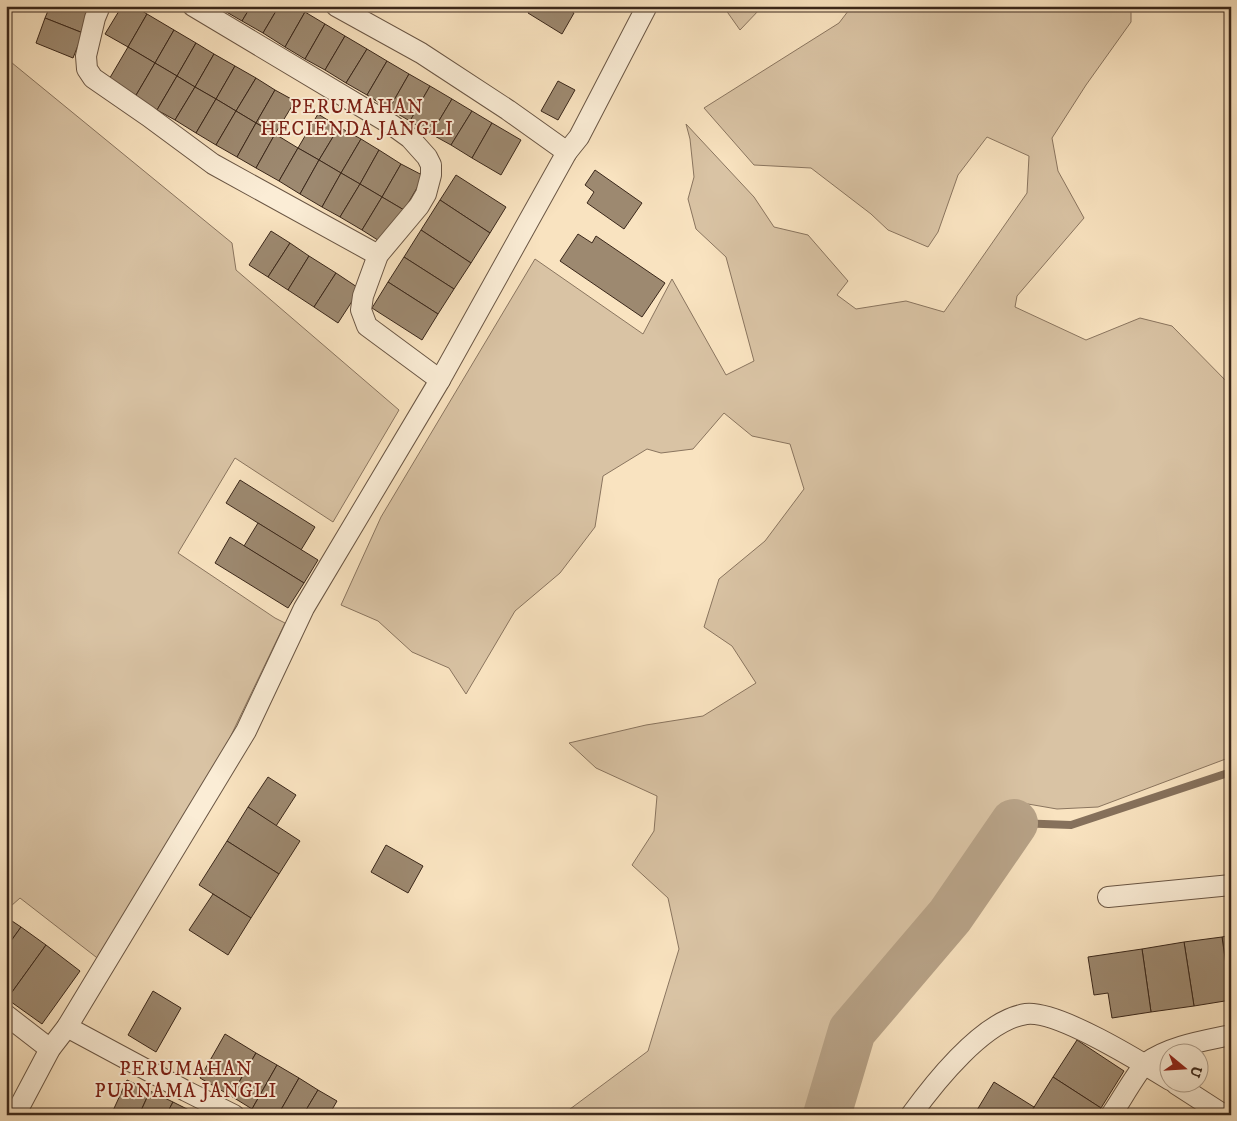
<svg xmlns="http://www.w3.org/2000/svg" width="1237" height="1121" viewBox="0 0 1237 1121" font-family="'IM FELL DW Pica',serif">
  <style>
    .green { fill: #d9c3a4; stroke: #8a755f }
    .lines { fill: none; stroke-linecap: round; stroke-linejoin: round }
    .stream { stroke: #86715c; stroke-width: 8 }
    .river { stroke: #b8a388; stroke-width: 48 }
    .building { fill: #9d8970; stroke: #3a271a }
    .minor-casing { stroke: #6a5644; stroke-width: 22 }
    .minor { stroke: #fbedd6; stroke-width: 20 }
    .labels { text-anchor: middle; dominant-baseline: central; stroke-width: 4; stroke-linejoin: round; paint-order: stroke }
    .neighbourhood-label { font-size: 19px; letter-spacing: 1px; fill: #7a1f14; stroke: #fbedd6 }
  </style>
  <rect width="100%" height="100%" fill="#f9e3c0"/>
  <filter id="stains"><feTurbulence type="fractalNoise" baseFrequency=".004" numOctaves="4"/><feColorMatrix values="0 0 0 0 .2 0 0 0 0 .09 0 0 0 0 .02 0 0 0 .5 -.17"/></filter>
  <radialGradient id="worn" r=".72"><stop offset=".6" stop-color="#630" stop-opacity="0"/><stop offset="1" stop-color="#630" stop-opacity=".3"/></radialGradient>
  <g class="green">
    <polygon points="723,6 765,6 760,9 740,30"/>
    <polygon points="852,6 1131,6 1131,22 1086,85 1052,138 1058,171 1084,218 1017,296 1015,307 1086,340 1140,318 1172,326 1231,386 1231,757 1098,807 1057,809 1028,804 1006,812 986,837 971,875 947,899 897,956 866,983 841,1026 827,1068 818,1115 562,1115 648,1051 679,949 668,898 632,865 654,831 657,796 596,768 569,743 646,725 703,716 756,683 732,646 704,627 719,579 765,541 804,489 790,444 752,436 724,413 693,449 661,453 647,449 603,476 595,527 560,573 515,611 466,694 449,668 412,652 378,621 341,605 381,517 535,259 643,334 672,279 726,375 754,361 726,257 696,229 688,199 694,177 690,139 686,124 754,197 774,227 808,235 848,281 837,295 856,309 906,301 944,312 1027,193 1029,156 987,137 958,175 938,232 928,247 888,230 871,214 811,168 754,165 704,108 839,23"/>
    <polygon points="6,58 232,243 236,270 399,410 333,522 235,458 178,553 275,618 285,623 224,750 105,964 20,898 11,906 6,902"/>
  </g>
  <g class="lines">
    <polyline class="stream" points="1014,823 1071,825 1231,772"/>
    <polyline class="river" points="827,1115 852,1031 950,916 1014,823"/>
  </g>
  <g class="building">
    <polygon points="50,6 77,6 91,12 83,33 45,18"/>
    <polygon points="122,6 134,6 147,14 128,47 105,34"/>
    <polygon points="225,6 251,6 242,21 223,10"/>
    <polygon points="251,6 279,6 263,33 242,21"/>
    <polygon points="279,6 295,6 305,12 285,47 263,33"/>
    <polygon points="532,6 564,6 574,13 562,34 528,13"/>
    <polygon points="305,12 325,24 305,59 285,47"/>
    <polygon points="147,14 174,30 155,63 128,47"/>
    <polygon points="45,18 83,33 73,58 36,43"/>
    <polygon points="325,24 345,36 325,70 305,59"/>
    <polygon points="174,30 196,43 177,76 155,63"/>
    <polygon points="345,36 367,49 346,83 325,70"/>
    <polygon points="196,43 214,54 195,87 177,76"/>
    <polygon points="128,47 155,63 135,97 108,81"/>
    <polygon points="367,49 387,61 367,95 346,83"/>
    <polygon points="214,54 235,66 216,99 195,87"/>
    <polygon points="387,61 409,74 389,109 367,95"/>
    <polygon points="155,63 177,76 157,110 135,97"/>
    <polygon points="235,66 256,78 236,111 216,99"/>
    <polygon points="409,74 430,86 410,121 389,109"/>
    <polygon points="177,76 195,87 175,120 157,110"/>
    <polygon points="256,78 275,90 256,123 236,111"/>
    <polygon points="558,81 575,90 558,120 541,111"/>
    <polygon points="430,86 452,99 431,134 410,121"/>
    <polygon points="195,87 216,99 196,133 175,120"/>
    <polygon points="275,90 295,101 275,134 256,123"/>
    <polygon points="216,99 236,111 216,145 196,133"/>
    <polygon points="452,99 472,111 451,145 431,134"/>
    <polygon points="236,111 256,123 237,157 216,145"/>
    <polygon points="472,111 492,123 472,158 451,145"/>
    <polygon points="318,114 339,127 319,160 298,148"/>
    <polygon points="256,123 275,134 256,168 237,157"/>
    <polygon points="492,123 521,140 501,175 472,158"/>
    <polygon points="339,127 361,139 341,173 319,160"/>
    <polygon points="275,134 298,148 279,181 256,168"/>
    <polygon points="361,139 379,150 360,184 341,173"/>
    <polygon points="298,148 319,160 300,194 279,181"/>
    <polygon points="379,150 401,164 382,197 360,184"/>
    <polygon points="319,160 341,173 322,207 300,194"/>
    <polygon points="401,164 424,176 404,210 382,197"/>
    <polygon points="595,170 642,203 624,229 587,203 594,192 585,185"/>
    <polygon points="341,173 360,184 340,217 322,207"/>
    <polygon points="456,175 506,207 490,233 440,200"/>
    <polygon points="360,184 382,197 362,230 340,217"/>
    <polygon points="382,197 404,210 384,244 362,230"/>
    <polygon points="440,200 490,233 471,263 421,230"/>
    <polygon points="421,230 471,263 454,289 404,257"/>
    <polygon points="271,231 290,243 268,277 249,265"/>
    <polygon points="578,234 592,243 596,236 665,283 642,317 560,261"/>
    <polygon points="290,243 309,256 288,290 268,277"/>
    <polygon points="309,256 336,273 314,307 288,290"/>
    <polygon points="404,257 454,289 438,314 388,282"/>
    <polygon points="336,273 360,289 338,323 314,307"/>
    <polygon points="388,282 438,314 422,340 372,308"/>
    <polygon points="240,480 315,527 301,550 226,503"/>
    <polygon points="258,523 318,560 304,583 244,546"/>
    <polygon points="230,537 304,583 288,608 215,563"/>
    <polygon points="268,777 296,795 276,826 248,807"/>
    <polygon points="248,807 300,841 279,874 227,841"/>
    <polygon points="227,841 279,874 251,918 199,885"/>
    <polygon points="386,845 423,866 408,893 371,872"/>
    <polygon points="213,894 251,918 228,955 189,930"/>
    <polygon points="6,917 21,927 6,948"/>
    <polygon points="21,927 46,945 7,999 6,948"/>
    <polygon points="1231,935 1231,997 1222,937"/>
    <polygon points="1222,937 1231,1000 1194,1006 1184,942"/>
    <polygon points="1184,942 1194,1006 1151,1012 1142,949"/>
    <polygon points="46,945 80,971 42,1024 7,999"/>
    <polygon points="1142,949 1151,1012 1112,1018 1108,993 1094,995 1088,957"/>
    <polygon points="153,991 181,1008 156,1052 128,1035"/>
    <polygon points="225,1034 256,1053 231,1096 200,1078"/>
    <polygon points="1077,1040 1124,1071 1101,1108 1053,1077"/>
    <polygon points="256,1053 277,1065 252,1109 231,1096"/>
    <polygon points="277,1065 299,1078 278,1115 262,1115 252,1109"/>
    <polygon points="1053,1077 1101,1108 1096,1115 1035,1115 1031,1112"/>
    <polygon points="299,1078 318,1090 303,1115 278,1115"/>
    <polygon points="127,1080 150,1091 139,1115 111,1115"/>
    <polygon points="994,1082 1034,1107 1029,1115 974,1115"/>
    <polygon points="318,1090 337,1101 329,1115 303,1115"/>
    <polygon points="150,1091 173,1102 166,1115 139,1115"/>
    <polygon points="173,1102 197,1114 196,1115 166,1115"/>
  </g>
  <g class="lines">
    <g class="minor-casing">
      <g id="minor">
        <polyline points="100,6 95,18 86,56 87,69 93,78 148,116 213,164 378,255"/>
        <polyline points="193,6 392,125 410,138 427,157 431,165 431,175 426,194 419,206 378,255 363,296 361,310 367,326 440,380"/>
        <polyline points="336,6 421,53 508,110 567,152"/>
        <polyline points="1108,897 1231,885"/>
        <polyline points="6,1015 50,1049"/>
        <polyline points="67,1027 186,1091 234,1115"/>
        <polyline points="1176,1084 1224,1115"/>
        <polyline points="15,1115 50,1049 67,1027 246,731 304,608 440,380 567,152 579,137 647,6"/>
        <path d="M911 1115C935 1082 984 1020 1026 1014 1057 1010 1141 1062 1170 1080"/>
        <path d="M1111 1115C1119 1104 1138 1070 1146 1063 1170 1046 1203 1041 1231 1035"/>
      </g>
    </g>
    <use href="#minor" class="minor"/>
  </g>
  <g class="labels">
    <g class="neighbourhood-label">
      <text x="357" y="107">PERUMAHAN<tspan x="357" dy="22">HECIENDA JANGLI</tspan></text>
      <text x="186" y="1069">PERUMAHAN<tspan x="186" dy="22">PURNAMA JANGLI</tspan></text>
    </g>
  </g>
  <rect width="1237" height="1121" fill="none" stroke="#f9e3c0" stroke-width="25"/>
  <rect x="8" y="8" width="1222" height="1106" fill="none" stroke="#3a271a" stroke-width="2.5"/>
  <rect x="12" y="12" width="1212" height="1096" fill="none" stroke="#3a271a"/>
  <g transform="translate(1184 1068) rotate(108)"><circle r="24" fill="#fbedd6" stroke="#ae9e8b"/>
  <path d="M0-4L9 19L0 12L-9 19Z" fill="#8f2418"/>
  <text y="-8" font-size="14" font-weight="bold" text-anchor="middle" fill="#3a271a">U</text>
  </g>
  <rect width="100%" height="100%" filter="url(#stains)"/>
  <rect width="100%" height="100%" fill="url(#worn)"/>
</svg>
